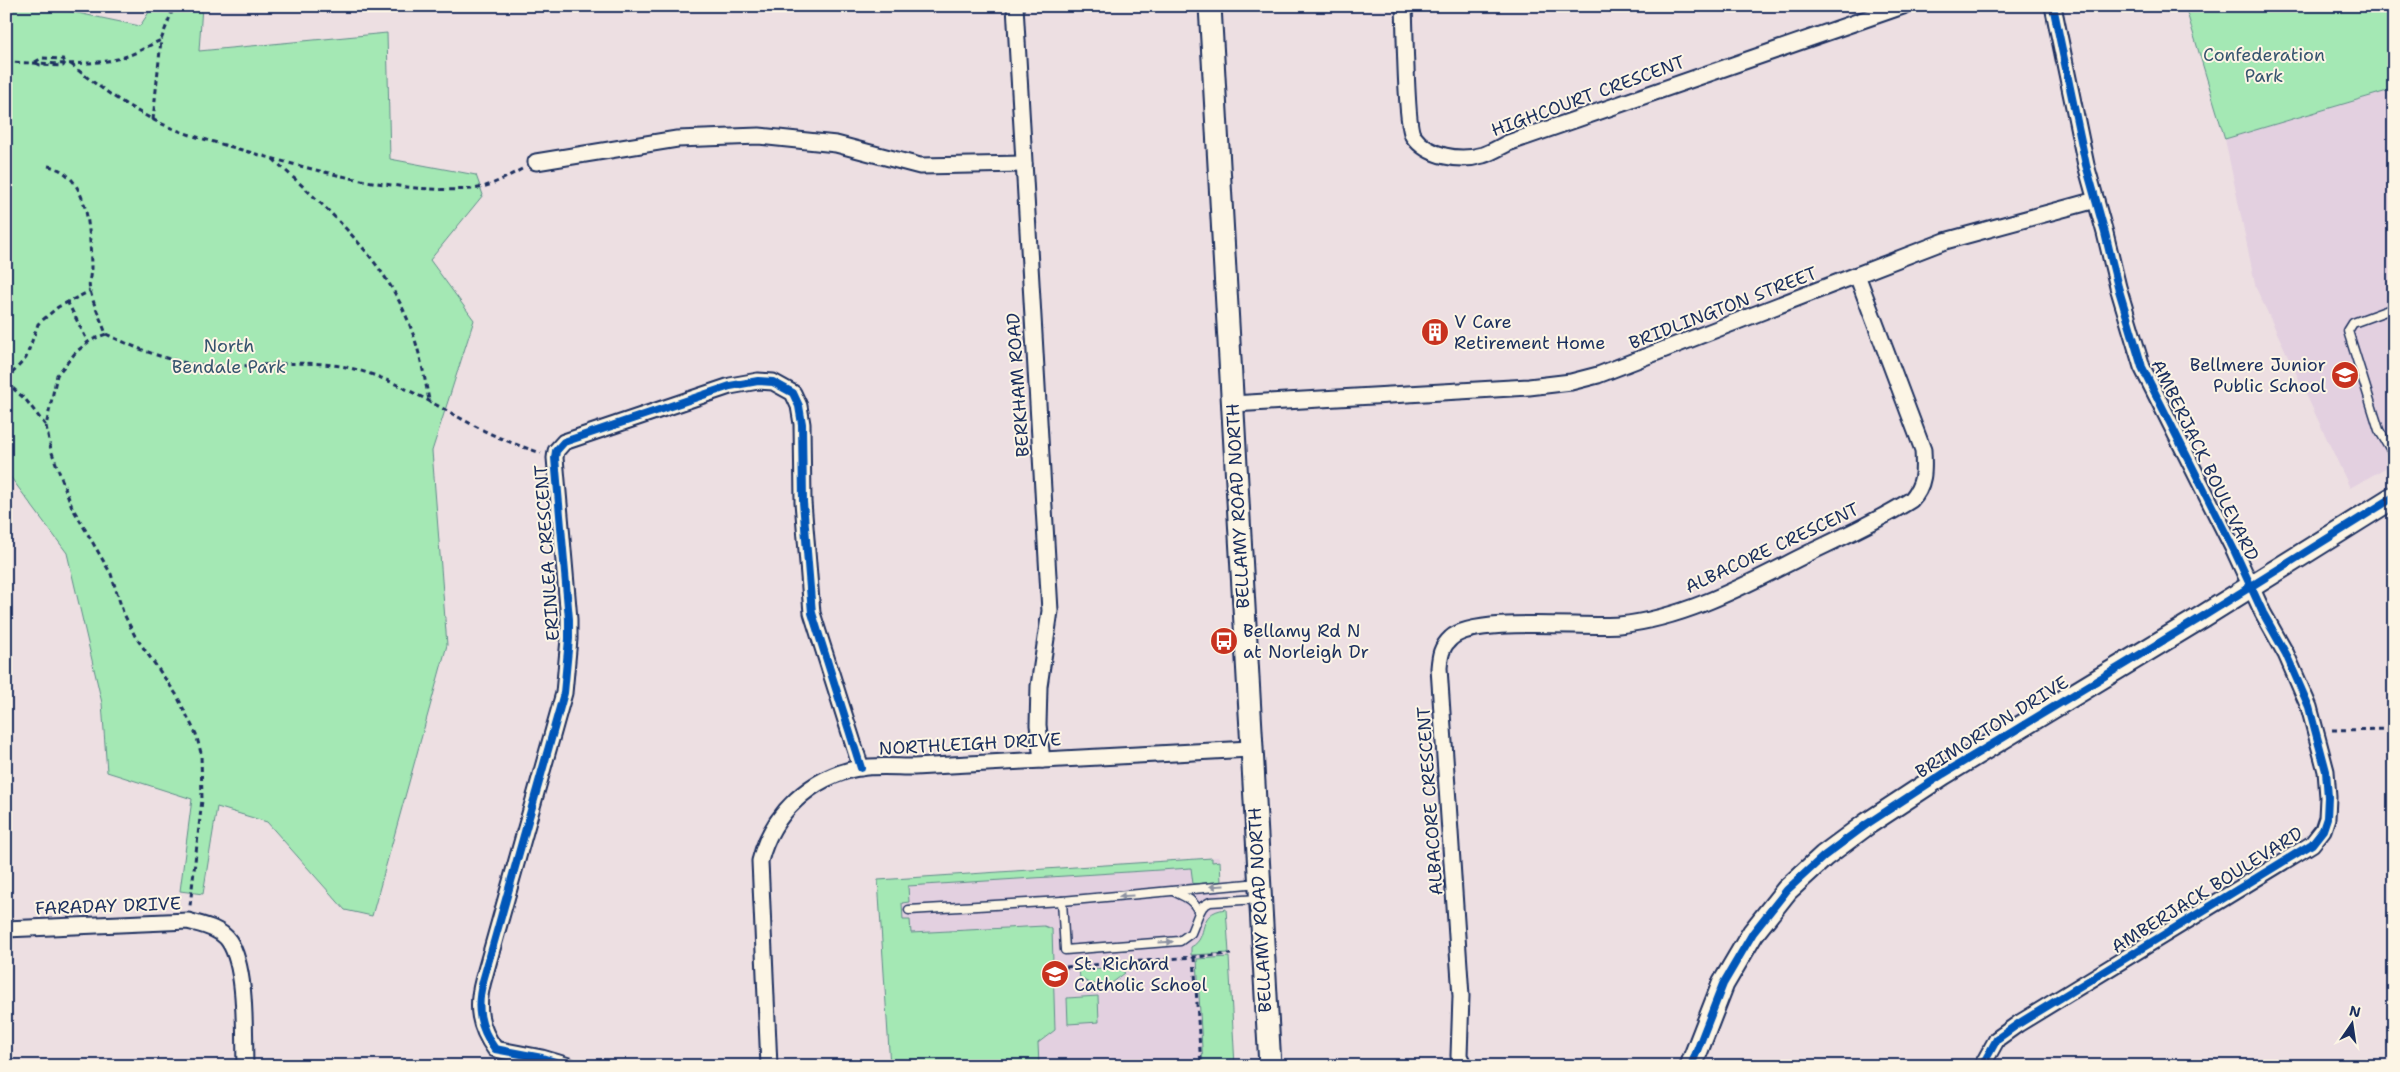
<svg xmlns="http://www.w3.org/2000/svg" width="2400" height="1072" viewBox="0 0 2400 1072" font-family="'Shantell Sans',sans-serif">
  <style>
    .built { fill: #e3d0e0 }
    .green { fill: #a4e8b4; stroke: #608c89 }
    .lines { fill: none; stroke-linecap: round; stroke-linejoin: round }
    .lane-casing { stroke: #1b2f5e; stroke-width: 11 }
    .street-casing { stroke: #1b2f5e; stroke-width: 19 }
    .secondary-casing { stroke: #1b2f5e; stroke-width: 25 }
    .path { stroke: #1b2f5e; stroke-width: 3; stroke-dasharray: 5 4; stroke-linecap: butt }
    .lane { stroke: #fcf5e5; stroke-width: 8 }
    .street { stroke: #fcf5e5; stroke-width: 15 }
    .secondary { stroke: #fcf5e5; stroke-width: 21 }
    .cycleway-casing { stroke: #fcf5e5; stroke-width: 11 }
    .cycleway { stroke: #0057b8; stroke-width: 8 }
    .oneway { fill: #8c92a2 }
    .labels { text-anchor: middle; dominant-baseline: central; stroke-width: 4; stroke-linejoin: round; paint-order: stroke }
    .park-label { font-size: 18px; fill: #36546f; stroke: #fcf5e5 }
    .street-label { font-size: 18px; fill: #1b2f5e; stroke: #fcf5e5 }
    .poi-label { font-size: 18px; fill: #1b2f5e; stroke: #fcf5e5; text-anchor: start }
  </style>
  <rect width="100%" height="100%" fill="#eddfe2"/>
  <filter id="ink" filterUnits="userSpaceOnUse"><feTurbulence type="fractalNoise" baseFrequency=".02" numOctaves="2"/><feDisplacementMap in="SourceGraphic" scale="10" xChannelSelector="R" yChannelSelector="G"/><feConvolveMatrix kernelMatrix="1 2 1 2 8 2 1 2 1" color-interpolation-filters="sRGB"/></filter>
  <g filter="url(#ink)">
    <g class="built">
      <polygon points="2394,89 2394,463 2350,488 2256,288 2225,139"/>
      <polygon points="1219,857 1232,1066 890,1066 878,880"/>
    </g>
    <g class="green">
      <polygon points="6,6 67,6 68,11 140,26 153,6 202,6 199,51 387,33 390,159 476,175 483,195 430,260 474,320 432,451 447,645 372,916 345,910 267,822 217,807 203,894 180,891 192,799 107,772 102,703 67,553 6,471"/>
      <polygon points="2185,6 2394,6 2394,89 2225,139"/>
      <polygon points="1212,858 1212,862 1220,861 1221,882 1193,884 1191,868 908,886 909,902 902,903 903,920 910,920 911,933 1044,926 1052,929 1055,1030 1038,1043 1039,1066 890,1066 878,880"/>
      <path d="M1226 909 1229 953 1191 955V947C1211 937 1194 913 1226 909Z"/>
      <polygon points="1229,957 1235,1066 1203,1066 1197,959"/>
      <polygon points="1118,967 1125,973 1108,986 1089,983 1080,978 1079,970"/>
      <polygon points="1098,996 1099,1022 1068,1024 1067,998"/>
    </g>
    <g class="lines">
      <g class="lane-casing">
        <g id="lane">
          <polyline points="2394,308 2353,323 2348,331 2379,430 2394,455"/>
          <polyline points="1259,883 1062,901 1065,950 1180,941 1191,933 1199,913 1203,906 1210,902 1259,899"/>
          <path d="M1175 892C1186 897 1194 900 1199 913"/>
          <polyline points="909,910 1062,901"/>
        </g>
      </g>
      <g class="street-casing">
        <g id="street">
          <polyline points="1015,6 1050,611 1039,686 1038,725 1042,760"/>
          <path d="M1404 6C1405 26 1406 126 1413 136 1428 157 1460 162 1483 155 1492 152 1500 147 1508 143L1903 6"/>
          <polyline points="536,162 677,139 759,136 836,144 920,166 1024,164"/>
          <polyline points="1232,404 1529,387 1571,382 1598,375 1945,241 2096,200"/>
          <path d="M6 929 188 921C202 925 220 928 229 941 247 968 244 1033 245 1066"/>
          <path d="M569 1066 542 1058 495 1049C479 1027 476 1007 483 981L564 693 569 639V619L555 458 556 451 564 442 730 386 758 381 773 382 793 393 799 406 802 424 803 502 812 613 861 768"/>
          <path d="M769 1066 760 861C772 813 811 777 859 768 876 765 896 767 914 767L1250 749"/>
          <path d="M1464 1066 1459 1056 1461 996 1439 668C1440 656 1441 647 1451 638 1474 616 1585 628 1619 625 1687 618 1747 584 1807 554 1842 537 1878 521 1911 500 1925 485 1924 470 1923 450L1857 275"/>
          <polyline points="1982,1066 1997,1039 2018,1024 2312,844 2323,830 2327,818 2328,797 2326,771 2309,707 2286,654 2263,613 2235,552 2142,367 2118,287 2105,233 2086,165 2053,6"/>
        </g>
      </g>
      <g class="secondary-casing">
        <g id="secondary">
          <polyline points="1210,6 1270,1066"/>
          <polyline points="1691,1066 1723,984 1753,933 1787,890 1824,856 1867,824 1943,774 2202,617 2394,497"/>
        </g>
      </g>
      <g class="path">
        <path d="M6 62C42 63 97 68 130 55 141 51 151 44 161 40"/>
        <polyline points="35,62 42,58 63,59 65,62"/>
        <polyline points="36,63 40,65 63,66 65,63"/>
        <path d="M71 64C95 85 123 104 152 119 180 134 212 141 242 150 313 170 397 194 473 189 490 187 506 177 522 169"/>
        <polyline points="153,120 161,40 174,6"/>
        <path d="M273 159C324 206 383 256 409 323 419 348 424 374 429 400"/>
        <path d="M48 166C90 174 90 234 91 267 91 274 88 284 90 290 92 301 102 322 106 334L91 340 76 352 57 375 46 426 51 450 72 507 111 574 123 612 135 636 176 694 196 734 201 753 202 800 190 906"/>
        <polyline points="67,301 88,342"/>
        <path d="M106 334C140 350 176 365 214 366 260 368 309 357 354 369 400 381 439 408 481 429 500 439 520 446 541 453"/>
        <polyline points="6,380 26,358 38,324 58,307 90,291"/>
        <polyline points="6,382 26,400 46,426"/>
        <polyline points="2332,730 2394,729"/>
        <polyline points="1194,957 1201,1066"/>
        <polyline points="1066,967 1231,954"/>
      </g>
      <use href="#lane" class="lane"/>
      <use href="#street" class="street"/>
      <use href="#secondary" class="secondary"/>
      <g class="cycleway-casing">
        <g id="cycleway">
          <path d="M569 1066 542 1058 495 1049C479 1027 476 1007 483 981L564 693 569 639V619L555 458 556 451 564 442 730 386 758 381 773 382 793 393 799 406 802 424 803 502 812 613 861 768"/>
          <polyline points="1691,1066 1723,984 1753,933 1787,890 1824,856 1867,824 1943,774 2202,617 2394,497"/>
          <polyline points="1982,1066 1997,1039 2018,1024 2312,844 2323,830 2327,818 2328,797 2326,771 2309,707 2286,654 2263,613 2235,552 2142,367 2118,287 2105,233 2086,165 2053,6"/>
        </g>
      </g>
      <use href="#cycleway" class="cycleway"/>
    </g>
    <defs><path id="oneway-solid" d="M-6-.8H1V-3.2L6.5 0L1 3.2V.8H-6Z" transform="scale(1.25)"/></defs>
    <g class="oneway">
      <use href="#oneway-solid" transform="translate(1217 886) rotate(177)"/>
      <use href="#oneway-solid" transform="translate(1126 896) rotate(176)"/>
      <use href="#oneway-solid" transform="translate(1166 942) rotate(-4)"/>
    </g>
  </g>
  <defs>
    <g id="building-disc" transform="scale(1.4375)"><circle r="9.5" fill="#c8321e" stroke="#fcf5e5"/><path d="M-4-6H4V6H1V3H-1V6H-4ZM-2.5-4.3h1.7v1.8h-1.7ZM.8-4.3h1.7v1.8H.8ZM-2.5-1h1.7V.8h-1.7ZM.8-1h1.7V.8H.8Z" fill="#fff"/></g>
    <g id="school-disc" transform="scale(1.4375)"><circle r="9.5" fill="#c8321e" stroke="#fcf5e5"/><path d="M0-5L7-2L0 1L-7-2ZM-4 1L0 2.5L4 1V4Q0 6-4 4Z" fill="#fff"/></g>
    <g id="bus-disc" transform="scale(1.4375)"><circle r="9.5" fill="#c8321e" stroke="#fcf5e5"/><path d="M-5-6H5V4H4V6H2V4H-2V6H-4V4H-5ZM-3.5-4V0h7V-4ZM-3.5 1.2v1.5H-2V1.2ZM2 1.2v1.5H3.5V1.2Z" fill="#fff"/></g>
  </defs>
  <g fill-rule="evenodd">
    <use href="#building-disc" x="1435" y="332"/>
    <use href="#school-disc" x="2345" y="375"/>
    <use href="#bus-disc" x="1224" y="641"/>
    <use href="#school-disc" x="1055" y="974"/>
  </g>
  <g class="labels">
    <g class="park-label">
      <text x="2264" y="55">Confederation<tspan x="2264" dy="21">Park</tspan></text>
      <text x="229" y="346">North<tspan x="229" dy="21">Bendale Park</tspan></text>
    </g>
    <g class="street-label">
      <text transform="translate(1588 96) rotate(-20)">HIGHCOURT CRESCENT</text>
      <text transform="translate(1723 308) rotate(-21)">BRIDLINGTON STREET</text>
      <text transform="translate(1018 385) rotate(-94)">BERKHAM ROAD</text>
      <text transform="translate(2205 460) rotate(64)">AMBERJACK BOULEVARD</text>
      <text transform="translate(1238 506) rotate(-93)">BELLAMY ROAD NORTH</text>
      <text transform="translate(1772 548) rotate(-25)">ALBACORE CRESCENT</text>
      <text transform="translate(547 553) rotate(-94)">ERINLEA CRESCENT</text>
      <text transform="translate(1992 727) rotate(-32)">BRIMORTON DRIVE</text>
      <text transform="translate(970 744) rotate(-3)">NORTHLEIGH DRIVE</text>
      <text transform="translate(1430 801) rotate(-94)">ALBACORE CRESCENT</text>
      <text transform="translate(2207 890) rotate(-32)">AMBERJACK BOULEVARD</text>
      <text transform="translate(108 906) rotate(-2)">FARADAY DRIVE</text>
      <text transform="translate(1260 910) rotate(-93)">BELLAMY ROAD NORTH</text>
    </g>
    <g class="poi-label">
      <text x="1454" y="322">V Care<tspan x="1454" dy="21">Retirement Home</tspan></text>
      <text x="2326" y="365" text-anchor="end">Bellmere Junior<tspan x="2326" dy="21">Public School</tspan></text>
      <text x="1243" y="631">Bellamy Rd N<tspan x="1243" dy="21">at Norleigh Dr</tspan></text>
      <text x="1074" y="964">St. Richard<tspan x="1074" dy="21">Catholic School</tspan></text>
    </g>
  </g>
  <rect width="2400" height="1072" fill="none" stroke="#fcf5e5" stroke-width="25"/>
  <rect x="12" y="12" width="2375" height="1047" fill="none" stroke="#1b2f5e" stroke-width="2" filter="url(#ink)"/>
  <g transform="translate(2352 1024) rotate(13)" stroke="#fcf5e5" stroke-width="4" paint-order="stroke">
  <path d="M0-4L9 19L0 12L-9 19Z" fill="#1b2f5e"/>
  <text y="-8" font-size="14" font-weight="bold" text-anchor="middle" fill="#1b2f5e">N</text>
  </g>
</svg>
